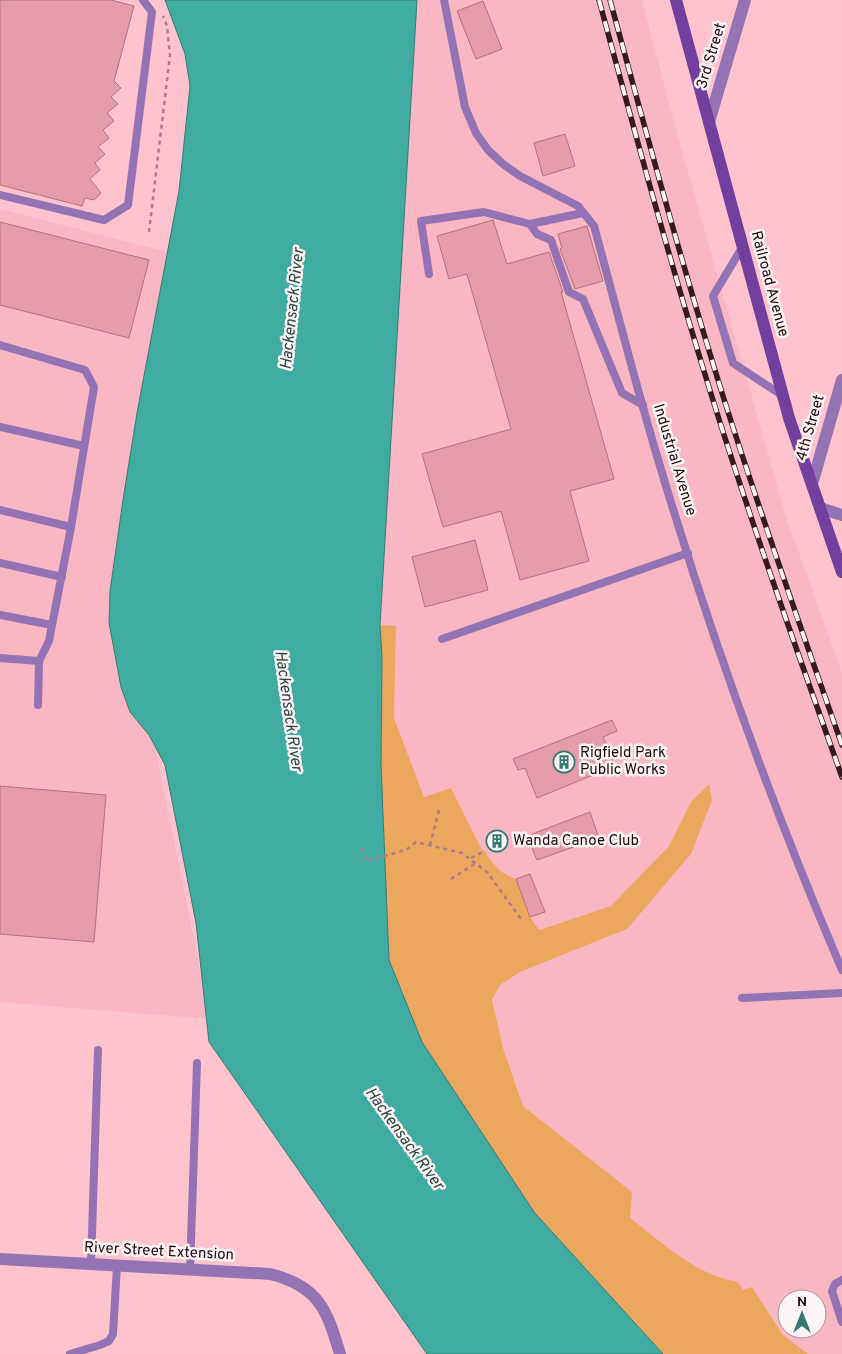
<svg xmlns="http://www.w3.org/2000/svg" width="842" height="1354" viewBox="0 0 842 1354" font-family="Overpass,sans-serif">
  <style>
    .built { fill: #f9b6c3; fill-rule: evenodd }
    .green { fill: #eba75e }
    .water { fill: #40aba1; stroke: #367a74 }
    .building { fill: #e49caa; stroke: #b4707e }
    .lines { fill: none; stroke-linecap: round; stroke-linejoin: round }
    .path { stroke: #ab7d85; stroke-width: 2.5; stroke-dasharray: 4 4; stroke-linecap: butt }
    .lane { stroke: #9373b3; stroke-width: 8 }
    .street { stroke: #9373b3; stroke-width: 12 }
    .secondary { stroke: #733f9e; stroke-width: 12 }
    .rail-casing { stroke: #361a20; stroke-width: 5.5 }
    .rail { stroke: #fcf4f5; stroke-width: 4; stroke-dasharray: 11; stroke-linecap: butt }
    .labels { text-anchor: middle; dominant-baseline: central; stroke-width: 5; stroke-linejoin: round; paint-order: stroke }
    .street-label { font-size: 15px; fill: #1e060c; stroke: #fcf4f5 }
    .poi-label { font-size: 15px; fill: #1e060c; stroke: #fcf4f5; text-anchor: start }
    .water-label { font-size: 16px; font-style: italic; fill: #264642; stroke: #fcf4f5 }
  </style>
  <rect width="100%" height="100%" fill="#ffc3cd"/>
  <g class="built">
    <path d="M417 0H642L676 130 787 520 842 673V1354H808L783 1335 752 1287 743 1291 738 1282 729 1281 692 1266 629 1218 631 1192 523 1106 503 1048 492 1000 500 985 520 972 627 929 691 802 669 846 611 906 510 939 424 797 394 718 396 627 380 625ZM787 1299H817V1329H787Z"/>
    <polygon points="0,209 167,252 138,429 138,442 108,608 154,741 210,1019 0,1002"/>
  </g>
  <path class="green" d="M380 625 396 626 394 718 424 797 451 788 482 850H484C493 864 500 874 516 879L530 917 539 930 611 906 669 846 691 802 709 784 712 800 691 854 627 929 520 972 500 985 492 1000 503 1048 523 1106 632 1192 630 1218C663 1243 695 1275 738 1282L743 1290 752 1287 783 1335 808 1354H663L534 1212 422 1042 389 960 381 765 382 658Z"/>
  <polygon class="water" points="165,0 417,0 380,625 382,658 381,765 389,960 422,1042 534,1212 663,1354 427,1354 209,1042 196,923 165,765 149,735 130,712 121,687 109,623 110,591 123,500 137,413 179,191 190,86 185,54"/>
  <g class="building">
    <polygon points="0,0 111,0 134,6 114,81 121,88 111,97 118,104 107,113 114,121 103,130 109,138 98,147 105,154 95,163 100,170 90,179 101,193 94,200 85,198 82,206 0,185"/>
    <polygon points="483,1 502,49 476,59 457,11"/>
    <polygon points="565,134 575,166 543,176 534,143"/>
    <polygon points="493,220 507,264 549,252 563,292 561,292 614,479 570,491 589,561 520,580 501,511 443,527 422,454 511,429 467,274 449,279 437,236"/>
    <polygon points="0,222 149,260 129,338 0,305"/>
    <polygon points="587,226 603,281 575,289 560,249 562,248 558,234"/>
    <polygon points="475,540 488,590 425,607 412,557"/>
    <polygon points="612,720 617,731 603,737 615,766 537,798 525,768 518,770 513,759"/>
    <polygon points="0,786 106,795 94,942 0,934"/>
    <polygon points="590,812 599,838 537,860 527,836"/>
    <polygon points="530,874 545,912 530,917 516,879"/>
  </g>
  <g class="lines">
    <g class="path">
      <polyline points="149,232 170,55 167,26 163,16"/>
      <polyline points="430,845 440,806"/>
      <polyline points="362,848 366,861 406,850 416,842 462,853 487,872 521,919"/>
      <polyline points="471,858 485,851"/>
      <polyline points="451,879 476,863"/>
    </g>
    <g class="lane">
      <path d="M444 0 465 107 476 133 488 150 503 164 520 176 578 206 594 226C616 306 636 387 660 466 711 637 772 806 842 970"/>
      <polyline points="0,195 104,220 128,205 152,12 143,0"/>
      <polyline points="530,224 537,234 551,240 569,292 583,299 622,393 643,405"/>
      <polyline points="743,246 713,296 733,363 783,396"/>
      <polyline points="429,274 421,221 484,212 530,224 583,213"/>
      <polyline points="0,345 85,370 94,387 71,527 49,641 39,661 0,658"/>
      <polyline points="0,427 84,446"/>
      <polyline points="0,510 71,527"/>
      <polyline points="0,563 62,577"/>
      <polyline points="0,615 52,625"/>
      <polyline points="442,639 688,553"/>
      <polyline points="38,705 39,661"/>
      <polyline points="742,998 842,993"/>
      <polyline points="91,1264 98,1050"/>
      <polyline points="190,1270 197,1063"/>
      <polyline points="842,1280 835,1284 832,1291 842,1322"/>
      <polyline points="70,1354 100,1345 109,1341 113,1334 117,1266"/>
    </g>
    <g class="street">
      <polyline points="709,122 745,0"/>
      <polyline points="812,484 842,380"/>
      <polyline points="820,508 842,515"/>
      <path d="M0 1259 270 1274C319 1286 327 1310 340 1354"/>
    </g>
    <polyline class="secondary" points="676,0 789,418 842,572"/>
    <g class="rail-casing">
      <g id="rail">
        <path d="M599 0C635 133 671 266 712 397 752 525 797 651 842 777"/>
        <path d="M610 0C646 132 682 265 723 396 760 513 801 629 842 745"/>
      </g>
    </g>
    <use href="#rail" class="rail"/>
  </g>
  <defs>
    <g id="building-ring" transform="scale(1.125)"><circle r="9.5" fill="#fcf4f5" stroke="#327972" stroke-width="1.5"/><path d="M-4-6H4V6H1V3H-1V6H-4ZM-2.5-4.3h1.7v1.8h-1.7ZM.8-4.3h1.7v1.8H.8ZM-2.5-1h1.7V.8h-1.7ZM.8-1h1.7V.8H.8Z" fill="#327972"/></g>
  </defs>
  <g fill-rule="evenodd">
    <use href="#building-ring" x="564" y="762"/>
    <use href="#building-ring" x="497" y="841"/>
  </g>
  <g class="labels">
    <g class="street-label">
      <text transform="translate(712 56) rotate(-73)">3rd Street</text>
      <text transform="translate(769 284) rotate(75)">Railroad Avenue</text>
      <text transform="translate(811 428) rotate(-74)">4th Street</text>
      <text transform="translate(674 460) rotate(73)">Industrial Avenue</text>
      <text transform="translate(159 1252) rotate(3)">River Street Extension</text>
    </g>
    <g class="poi-label">
      <text x="580" y="753">Rigfield Park<tspan x="580" dy="17">Public Works</tspan></text>
      <text x="513" y="841">Wanda Canoe Club</text>
    </g>
    <g class="water-label">
      <text transform="translate(293 309) rotate(-84)">Hackensack River</text>
      <text transform="translate(288 711) rotate(82)">Hackensack River</text>
      <text transform="translate(404 1139) rotate(54)">Hackensack River</text>
    </g>
  </g>
  <g transform="translate(802 1314)"><circle r="24" fill="#fcf4f5" stroke="#a39598"/>
  <path d="M0-4L9 19L0 12L-9 19Z" fill="#327972"/>
  <text y="-8" font-size="14" font-weight="bold" text-anchor="middle" fill="#1e060c">N</text>
  </g>
</svg>
